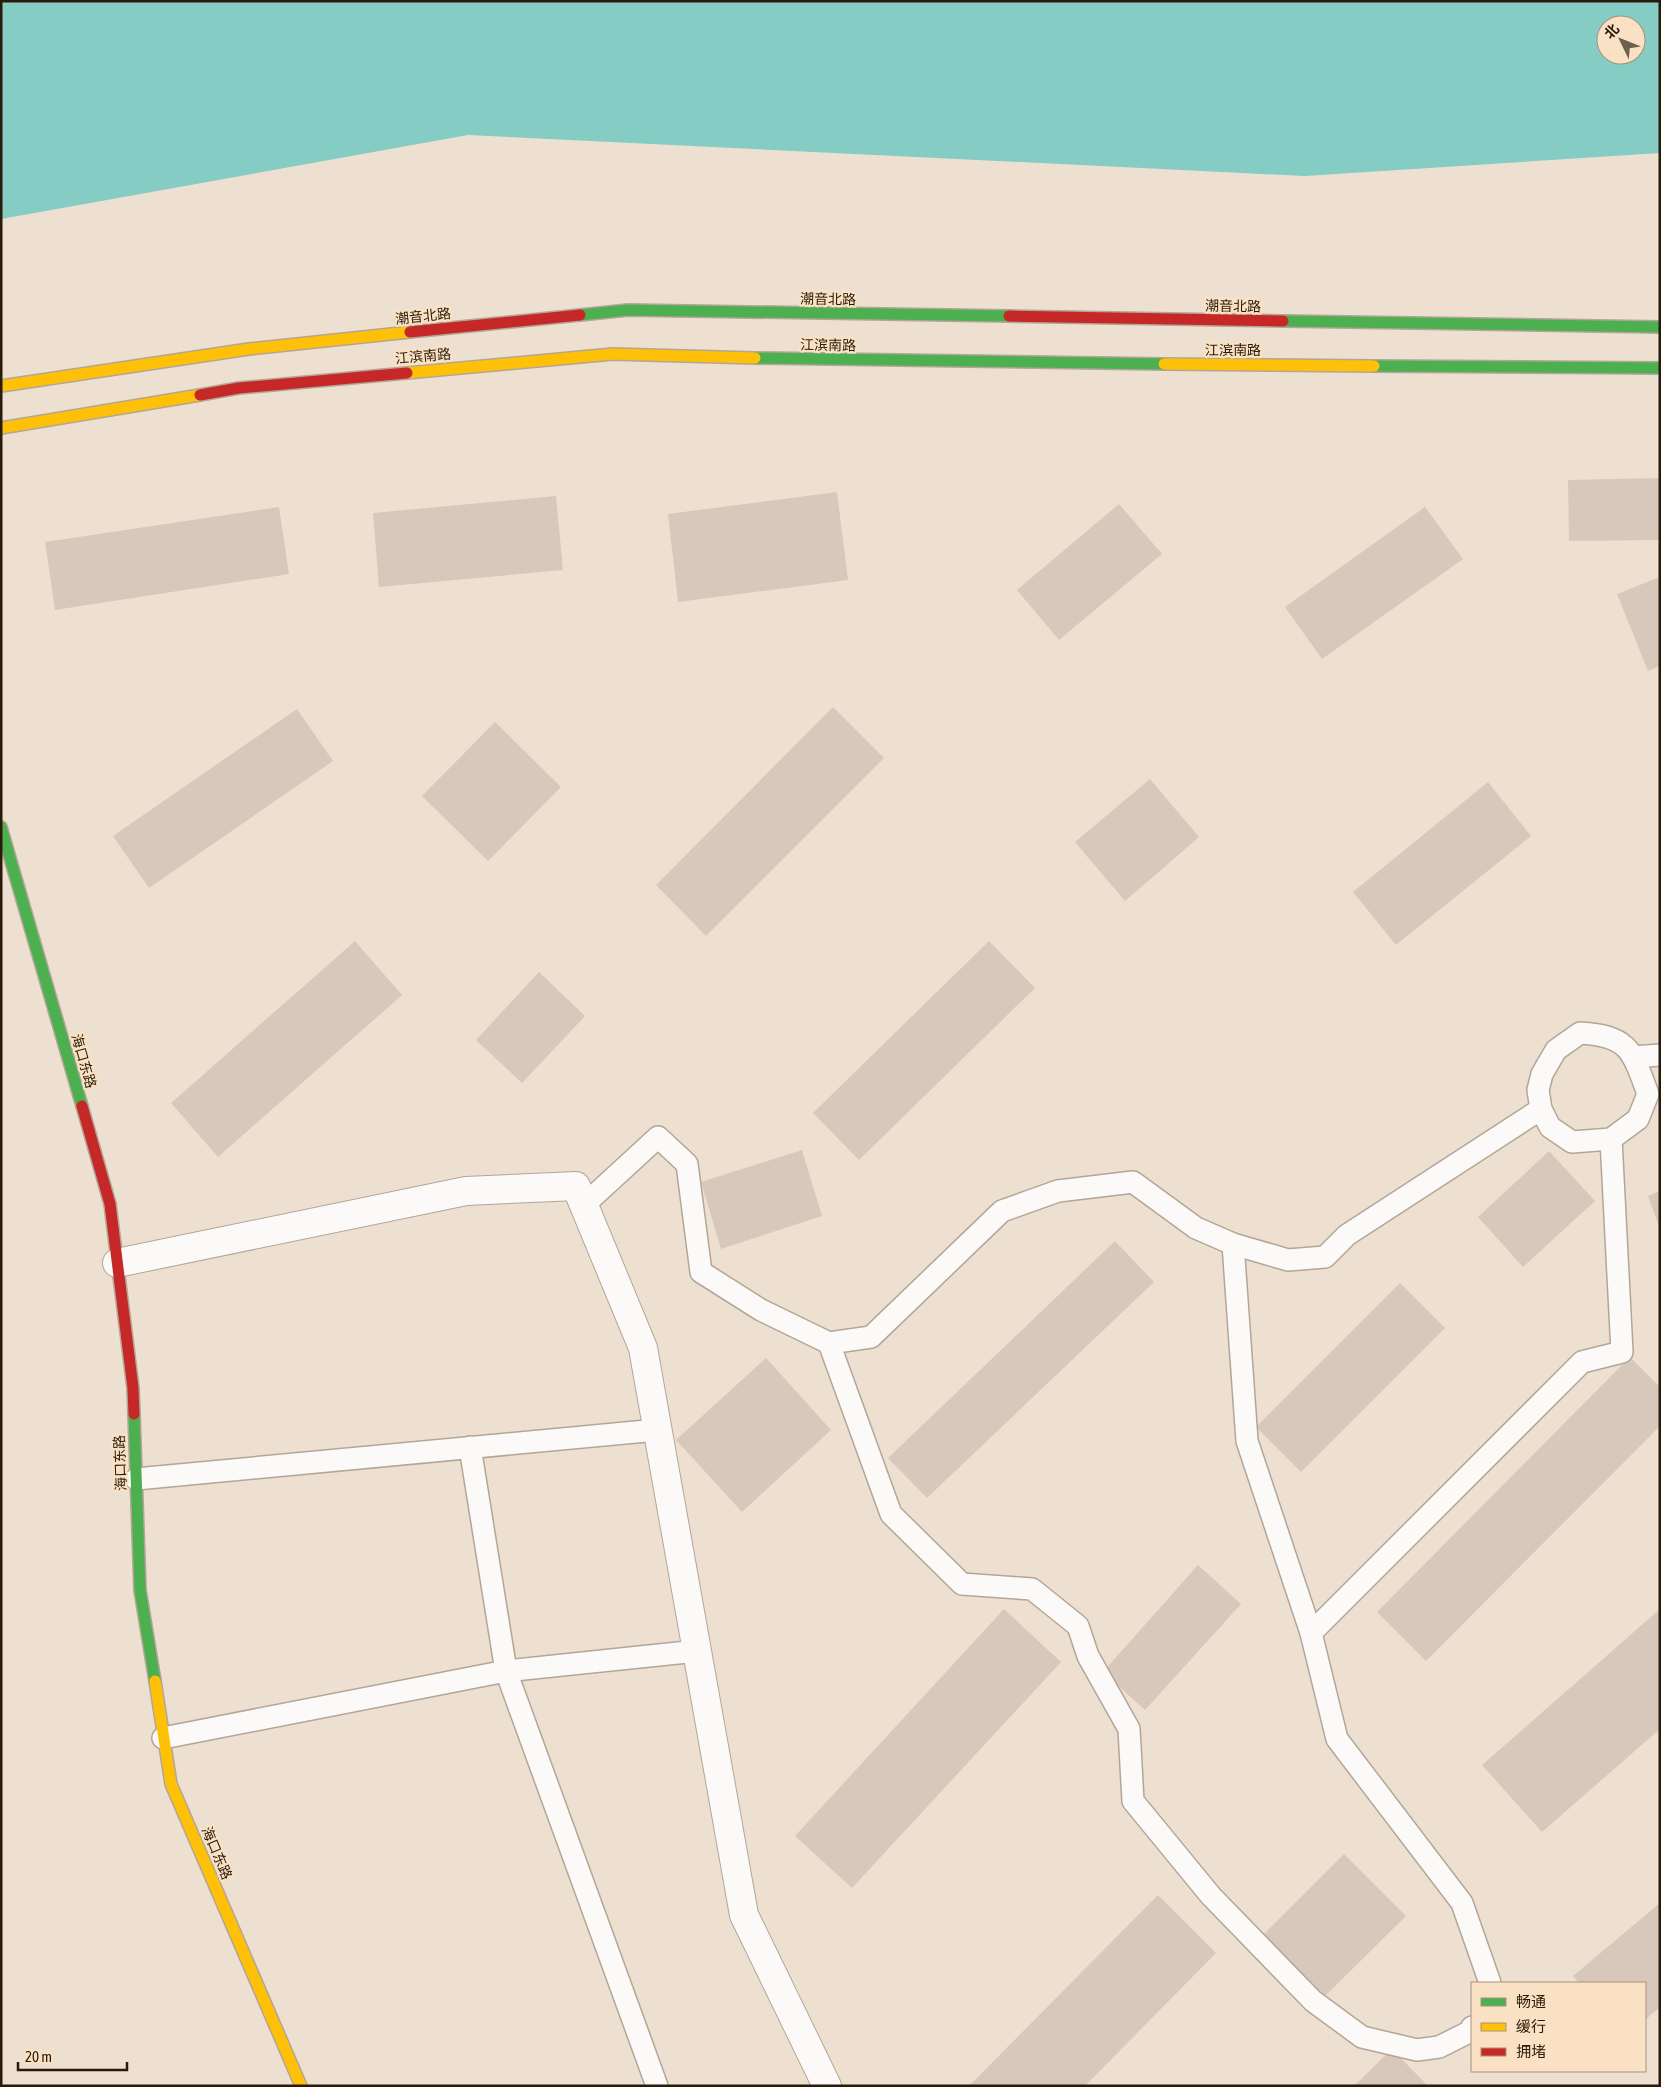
<svg xmlns="http://www.w3.org/2000/svg" width="1661" height="2087" viewBox="0 0 1661 2087" font-family="'Asap Condensed','Noto Sans SC',sans-serif">
  <style>
    .water { fill: #85ccc4; fill-rule: evenodd }
    .building { fill: #d8c7bb }
    .lines { fill: none; stroke-linecap: round; stroke-linejoin: round }
    .lane-casing { stroke: #b3a696; stroke-width: 24 }
    .street-casing { stroke: #b3a696; stroke-width: 30 }
    .fast-casing { stroke: #b3a696; stroke-width: 14 }
    .slow-casing { stroke: #b3a696; stroke-width: 14 }
    .jam-casing { stroke: #b3a696; stroke-width: 14 }
    .lane { stroke: #fcfaf8; stroke-width: 21 }
    .street { stroke: #fcfaf8; stroke-width: 28 }
    .fast { stroke: #4caf50; stroke-width: 11 }
    .slow { stroke: #ffc107; stroke-width: 11 }
    .jam { stroke: #c62828; stroke-width: 11 }
    .labels { text-anchor: middle; dominant-baseline: central; stroke-width: 4.5; stroke-linejoin: round; paint-order: stroke }
    .street-label { font-size: 14px; fill: #2a1b08; stroke: #fae1c4 }
  </style>
  <rect width="100%" height="100%" fill="#ede0d1"/>
  <path class="water" d="M1 1H1660V153L1305 176 468 135 1 219ZM1606 25H1636V55H1606Z"/>
  <g class="building">
    <polygon points="1660,478 1660,540 1569,541 1568,480"/>
    <polygon points="837,492 848,580 678,602 668,514"/>
    <polygon points="556,496 563,570 379,587 373,513"/>
    <polygon points="1119,504 1162,554 1059,640 1017,590"/>
    <polygon points="279,507 289,574 55,610 45,542"/>
    <polygon points="1425,507 1463,559 1322,659 1285,607"/>
    <polygon points="1660,577 1660,666 1648,671 1617,594"/>
    <polygon points="833,707 884,758 706,936 656,885"/>
    <polygon points="297,709 333,761 149,888 113,836"/>
    <polygon points="495,722 561,787 488,861 422,796"/>
    <polygon points="1150,779 1199,837 1125,901 1075,842"/>
    <polygon points="1488,782 1531,836 1396,945 1353,892"/>
    <polygon points="355,941 402,995 218,1157 171,1103"/>
    <polygon points="989,941 1035,988 859,1160 813,1113"/>
    <polygon points="539,972 585,1016 522,1083 476,1040"/>
    <polygon points="802,1150 822,1216 721,1249 701,1182"/>
    <polygon points="1549,1151 1595,1201 1523,1267 1478,1217"/>
    <polygon points="1660,1191 1660,1229 1648,1196"/>
    <polygon points="1115,1241 1154,1282 927,1498 888,1458"/>
    <polygon points="1400,1283 1445,1328 1301,1472 1256,1427"/>
    <polygon points="1630,1357 1660,1387 1660,1426 1426,1661 1377,1612"/>
    <polygon points="766,1358 831,1430 742,1512 676,1440"/>
    <polygon points="1198,1565 1241,1604 1145,1710 1103,1672"/>
    <polygon points="1004,1609 1061,1662 852,1888 795,1836"/>
    <polygon points="1660,1609 1660,1729 1542,1832 1482,1765"/>
    <polygon points="1344,1854 1406,1916 1322,1999 1260,1938"/>
    <polygon points="1158,1895 1216,1953 1085,2086 969,2086"/>
    <polygon points="1660,1903 1660,2007 1645,2020 1645,1983 1579,1983 1573,1976"/>
    <polygon points="1392,2049 1428,2086 1354,2086"/>
  </g>
  <g class="lines">
    <g class="lane-casing">
      <g id="lane">
        <path d="M1580 1033C1630 1036 1632 1051 1648 1094L1638 1119 1611 1139 1572 1142 1550 1127 1541 1109 1538 1090 1542 1074 1556 1050Z"/>
        <polyline points="1633,1057 1660,1055"/>
        <polyline points="584,1205 658,1137 687,1164 701,1272 761,1310 829,1343 891,1514 962,1584 1032,1589 1078,1626 1088,1656 1129,1729 1133,1801 1211,1896 1313,2001 1362,2037 1417,2050 1439,2047 1471,2031 1472,2027"/>
        <polyline points="1233,1244 1247,1441 1311,1633"/>
        <polyline points="829,1343 871,1337 1002,1211 1058,1191 1133,1182 1196,1228 1233,1244 1288,1260 1325,1257 1347,1235 1541,1109"/>
        <polyline points="470,1447 506,1671 657,2086"/>
        <polyline points="136,1479 657,1430"/>
        <polyline points="163,1738 506,1671 697,1651"/>
        <polyline points="1490,1983 1462,1903 1337,1739 1311,1633 1582,1362 1622,1352 1611,1139"/>
      </g>
    </g>
    <g class="street-casing">
      <polyline id="street" points="117,1263 466,1191 576,1186 643,1348 744,1915 827,2086"/>
    </g>
    <g class="fast-casing">
      <g id="fast">
        <polyline points="580,315 628,310 1009,316"/>
        <polyline points="1283,321 1660,327"/>
        <polyline points="755,358 1164,364"/>
        <polyline points="1374,366 1660,368"/>
        <polyline points="1,827 82,1106"/>
        <polyline points="134,1414 140,1590 155,1681"/>
      </g>
    </g>
    <g class="slow-casing">
      <g id="slow">
        <polyline points="1164,364 1374,366"/>
        <polyline points="407,373 613,354 755,358"/>
        <polyline points="1,386 249,349 410,332"/>
        <polyline points="1,428 200,395"/>
        <polyline points="155,1681 171,1784 301,2086"/>
      </g>
    </g>
    <g class="jam-casing">
      <g id="jam">
        <polyline points="1009,316 1283,321"/>
        <polyline points="410,332 580,315"/>
        <polyline points="200,395 239,388 407,373"/>
        <polyline points="82,1106 110,1204 133,1388 134,1414"/>
      </g>
    </g>
    <use href="#lane" class="lane"/>
    <use href="#street" class="street"/>
    <use href="#fast" class="fast"/>
    <use href="#slow" class="slow"/>
    <use href="#jam" class="jam"/>
  </g>
  <g class="labels">
    <g class="street-label">
      <text transform="translate(828 299) rotate(1)">潮音北路</text>
      <text transform="translate(1233 306) rotate(1)">潮音北路</text>
      <text transform="translate(423 316) rotate(-6)">潮音北路</text>
      <text transform="translate(828 345) rotate(1)">江滨南路</text>
      <text x="1233" y="350">江滨南路</text>
      <text transform="translate(423 356) rotate(-5)">江滨南路</text>
      <text transform="translate(84 1061) rotate(74)">海口东路</text>
      <text transform="translate(120 1463) rotate(-92)">海口东路</text>
      <text transform="translate(217 1853) rotate(67)">海口东路</text>
    </g>
  </g>
  <rect width="1661" height="2087" fill="none" stroke="#2a1b08" stroke-width="5"/>
  <rect x="1471" y="1982" width="175" height="90" fill="#fae1c4" stroke="#a79279"/>
  <rect x="1481" y="1998" width="25" height="8" fill="#4caf50" stroke="#a79279"/>
  <text x="1516" y="2007" font-size="15" fill="#2a1b08">畅通</text>
  <rect x="1481" y="2023" width="25" height="8" fill="#ffc107" stroke="#a79279"/>
  <text x="1516" y="2032" font-size="15" fill="#2a1b08">缓行</text>
  <rect x="1481" y="2048" width="25" height="8" fill="#c62828" stroke="#a79279"/>
  <text x="1516" y="2057" font-size="15" fill="#2a1b08">拥堵</text>
  <g transform="translate(1621 40) rotate(313)"><circle r="24" fill="#fae1c4" stroke="#a79279"/>
  <path d="M0-4L9 19L0 12L-9 19Z" fill="#6e604e"/>
  <text y="-8" font-size="14" font-weight="bold" text-anchor="middle" fill="#2a1b08">北</text>
  </g>
  <path d="M18 2062v8h109v-8" fill="none" stroke="#2a1b08" stroke-width="2.5"/>
  <text x="25" y="2062" font-size="15" fill="#2a1b08" stroke="#fae1c4" stroke-width="4" paint-order="stroke">20 m</text>
</svg>
